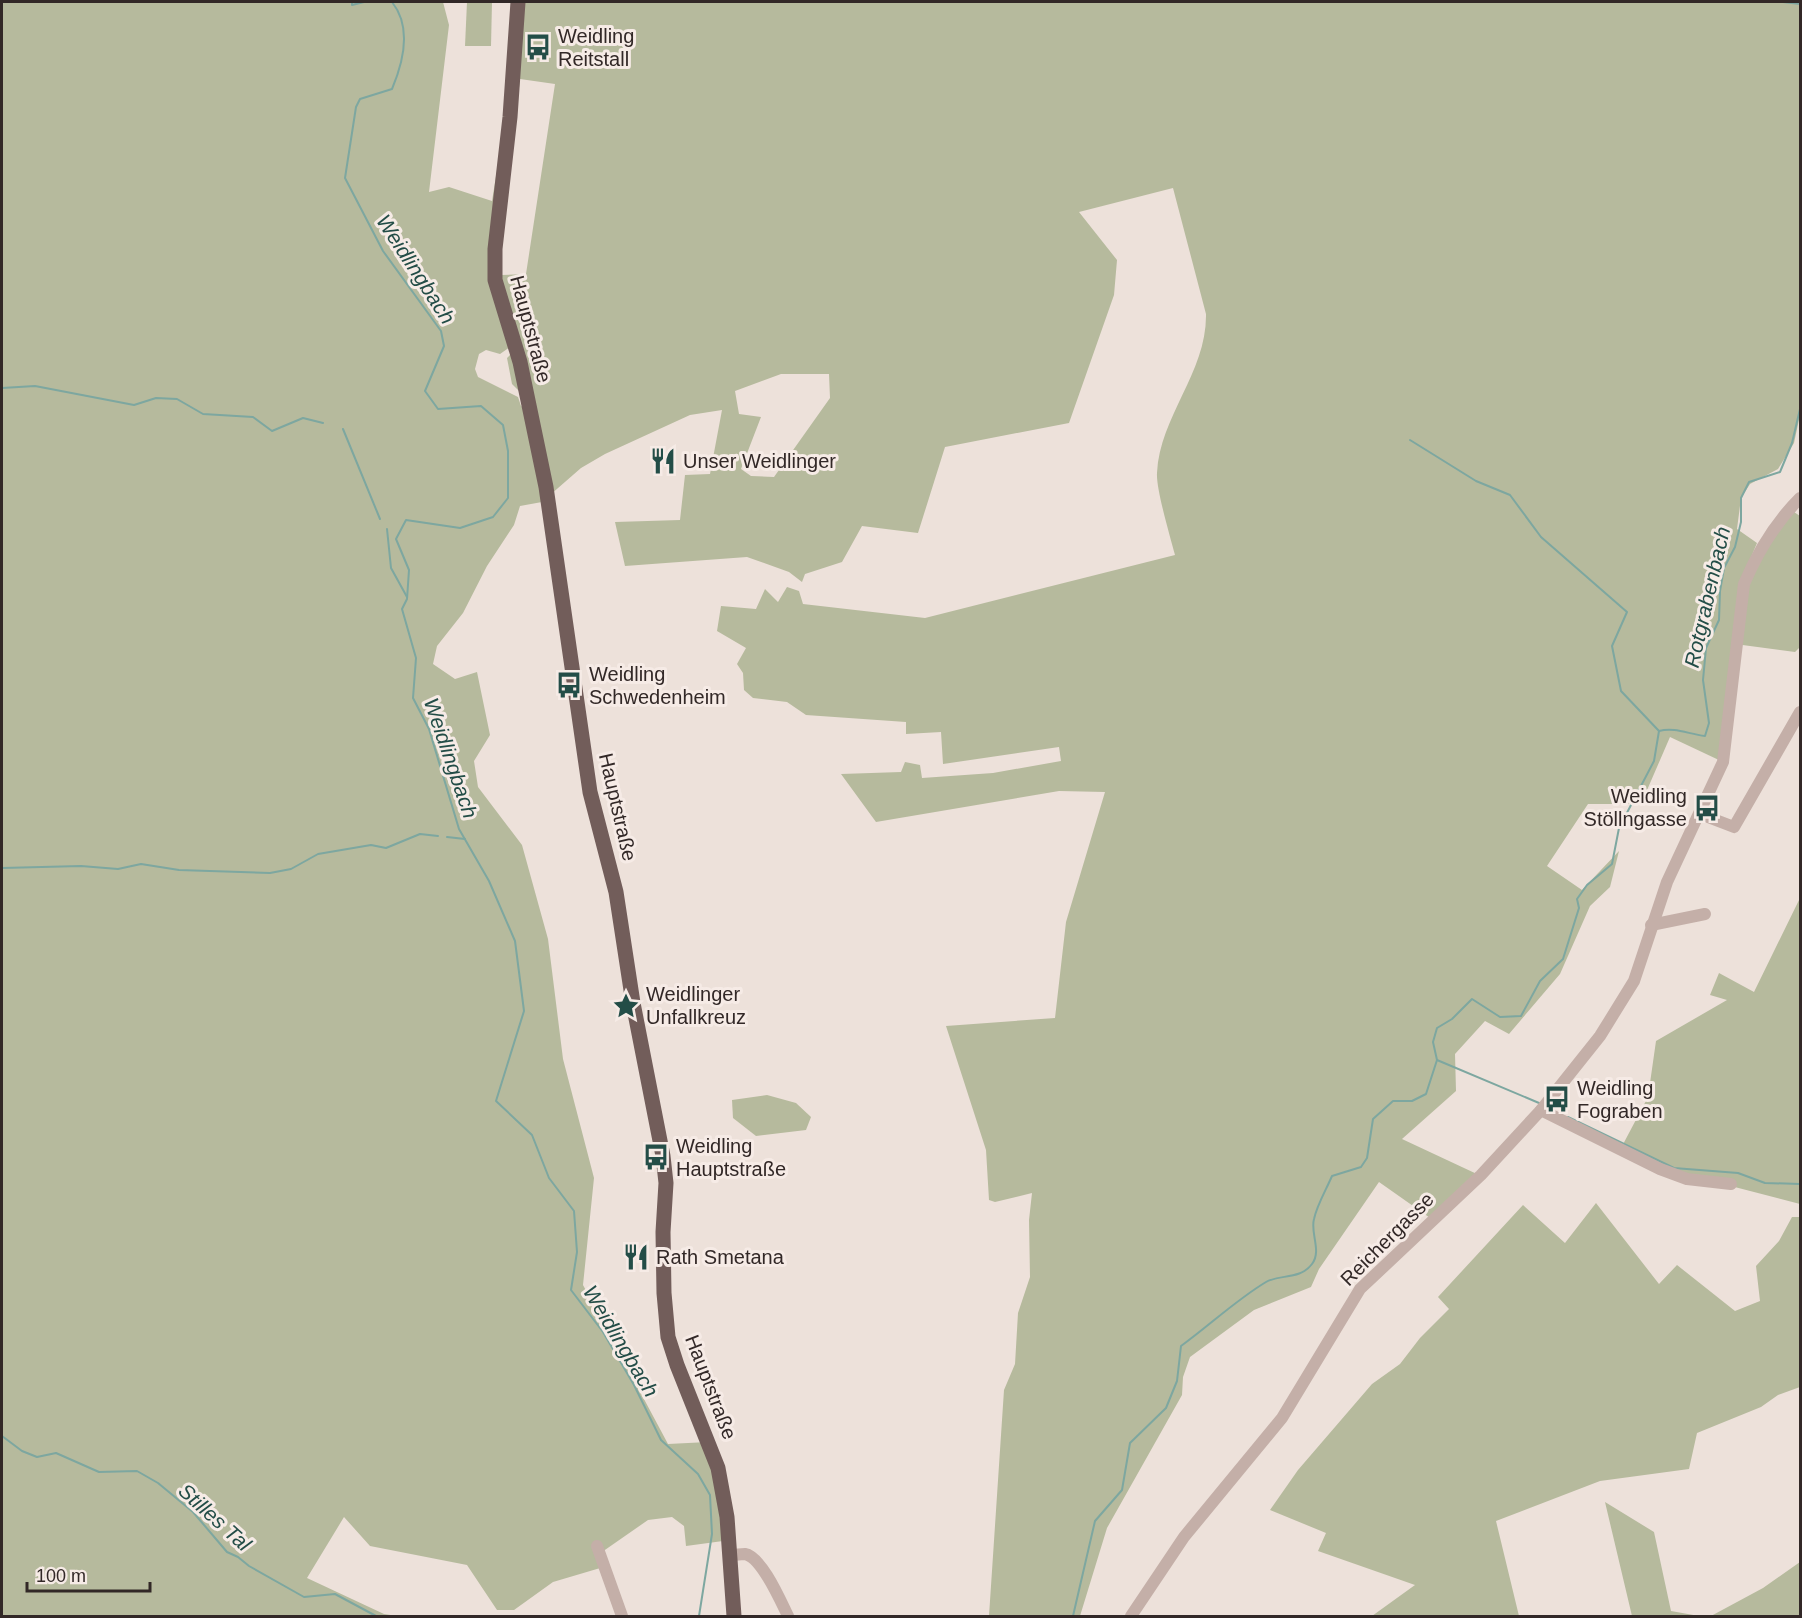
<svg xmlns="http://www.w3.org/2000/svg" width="1802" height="1618" viewBox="0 0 1802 1618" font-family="Helvetica,sans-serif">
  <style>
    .green { fill: #b6ba9d; fill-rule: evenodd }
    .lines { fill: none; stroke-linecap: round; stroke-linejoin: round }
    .stream { stroke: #7da7a0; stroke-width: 2 }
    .minor { stroke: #c4afa8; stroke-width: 12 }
    .major { stroke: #725d5a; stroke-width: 15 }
    .labels { text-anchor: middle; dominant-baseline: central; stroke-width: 6; stroke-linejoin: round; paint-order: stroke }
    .poi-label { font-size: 20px; fill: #322827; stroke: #f6ebe6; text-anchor: start }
    .street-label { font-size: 20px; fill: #322827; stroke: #f6ebe6 }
    .water-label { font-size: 21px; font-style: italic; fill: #234d47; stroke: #f6ebe6 }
  </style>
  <rect width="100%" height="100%" fill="#ede1da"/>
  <g class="green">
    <path d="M2 2H443L449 25 429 192 449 187 492 201 502 139 513 2H1800V415L1794 443 1778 469 1750 484 1741 498 1737 529 1757 543 1749 562 1794 512 1800 516V647L1795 652 1735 644 1721 761 1670 737 1641 804H1588L1547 866 1582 890 1619 851 1610 887 1590 906 1560 974 1509 1034 1485 1021 1455 1054 1456 1091 1402 1139 1479 1175 1433 1220 1379 1182 1319 1269 1311 1287 1254 1310 1190 1357 1183 1377 1182 1395 1107 1528 1080 1616H989L1004 1390 1015 1364 1018 1313 1030 1277 1029 1220 1032 1193 995 1202 989 1200 986 1150 946 1026 1055 1018 1066 922 1105 792 1059 791 876 822 841 774 901 772 905 762 920 765 922 778 993 773 1061 761 1059 747 943 764 941 732 906 734V722L806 715 787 702 753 698 744 690 743 673 737 664 746 648 717 631 721 606 756 609 765 589 778 602 787 587 799 591 803 604 925 618 1175 555C1170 536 1156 489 1157 473 1160 416 1207 372 1206 314L1173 188 1079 212 1117 260 1114 295 1069 423 945 447 918 533 862 526 842 562 805 574 802 582 789 572 747 557 625 566 615 522 680 520 685 475 710 474 722 410 690 415 605 454 581 468 542 502 520 506 514 525 487 566 463 613 437 646 433 664 455 679 477 672 490 735 474 761 478 787 522 845 548 939 563 1059 594 1178 583 1285 668 1444 708 1442 720 1479 723 1541 686 1546 684 1526 672 1517 648 1520 602 1552 607 1566 553 1582 514 1610H497L467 1565 370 1546 344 1517 307 1578 384 1614 397 1616H2ZM520 79 555 84 526 274 501 275 500 253ZM510 347 512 353 507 358 512 384 520 392 525 408 521 406 518 397 478 377 475 369 479 354 486 350 500 354ZM781 374H829L830 398 774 477 751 476 741 469 761 417 739 414 735 391Z"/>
    <polygon points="467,2 492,2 491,46 465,46"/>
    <polygon points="1800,898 1800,1204 1700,1178 1620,1150 1648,1097 1656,1041 1727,1000 1710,995 1719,973 1754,992"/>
    <polygon points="767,1095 796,1103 811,1117 806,1130 756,1136 733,1118 732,1100"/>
    <polygon points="1596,1203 1659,1284 1677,1265 1735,1311 1760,1301 1756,1266 1779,1241 1792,1217 1800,1217 1800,1387 1778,1395 1761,1407 1697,1433 1689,1469 1600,1481 1496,1521 1519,1616 1372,1616 1415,1585 1318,1551 1326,1533 1270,1510 1298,1470 1372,1384 1400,1364 1420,1338 1449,1309 1438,1297 1523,1205 1565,1243"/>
    <polygon points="1605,1502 1654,1532 1671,1611 1699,1616 1632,1616"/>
    <polygon points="1800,1562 1800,1616 1711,1616 1763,1588"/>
  </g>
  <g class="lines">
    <g class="stream">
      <polyline points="352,2 352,5 364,2"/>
      <path d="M392 2C412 27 403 63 392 89L360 99 356 107 345 178 383 251 441 331 444 346 425 391 438 409 481 406 503 425 508 451V498L493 517 460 528 406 520 396 539 409 570 407 599 402 609 416 658 413 698 429 729 459 829 489 881 515 941 524 1011 496 1101 532 1135 549 1178 574 1211 577 1252 571 1290 603 1332 634 1385 661 1440 698 1474 710 1495 712 1534 699 1616"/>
      <polyline points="1783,2 1800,4"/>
      <polyline points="2,388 35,386 134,405 156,398 177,399 203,414 253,417 272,431 303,418 323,423"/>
      <polyline points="343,429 380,519"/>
      <polyline points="1410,440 1476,481 1510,495 1541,537 1627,612 1612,646 1621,691 1659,731"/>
      <polyline points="387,529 391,568 407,597"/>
      <polyline points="447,837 465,839"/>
      <polyline points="2,868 81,866 118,869 141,864 179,870 270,873 291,869 318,854 371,845 386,848 420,834 438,836"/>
      <polyline points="1437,1060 1539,1103"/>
      <polyline points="1568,1117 1674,1168 1738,1173 1765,1183 1800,1184"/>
      <polyline points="2,1436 22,1451 37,1457 56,1453 99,1472 137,1471 158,1483 193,1512 227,1552 238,1557 249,1566 304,1597 335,1594 376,1616"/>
      <path d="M1073 1616 1095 1521 1122 1490 1130 1443 1166 1408 1177 1381 1181 1346C1210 1325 1236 1300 1266 1282 1280 1274 1300 1280 1312 1264 1322 1251 1310 1233 1314 1219 1317 1205 1326 1190 1332 1176L1361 1167 1367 1158 1373 1119 1393 1101H1412L1426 1094 1437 1060 1433 1042 1437 1028 1452 1019 1472 999 1500 1017 1521 1016 1540 981 1563 959 1579 908 1577 899 1587 885 1612 864 1619 828 1654 761 1659 731C1675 727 1688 734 1705 736L1709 723 1703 680 1706 648 1719 620 1720 591 1724 568 1735 547 1741 522V498L1749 482 1780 472 1792 443 1800 409"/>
    </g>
    <g class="minor">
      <polyline points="1700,814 1734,827 1800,712"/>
      <polyline points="1651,925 1705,914"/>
      <polyline points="1541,1110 1660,1169 1687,1179 1731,1184"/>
      <polyline points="597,1546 622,1616"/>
      <path d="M730 1555C735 1555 741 1554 745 1554 762 1557 781 1602 788 1616"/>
      <path d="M1131 1616 1184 1537 1282 1418 1360 1289 1481 1175 1541 1110 1600 1036 1634 981 1667 882 1723 762 1744 584C1758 551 1775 523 1800 498"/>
    </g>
    <polyline class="major" points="518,2 510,117 495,249 495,280 520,362 546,487 590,792 616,892 633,1003 663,1156 666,1183 663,1232 664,1293 668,1337 677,1365 718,1468 727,1517 734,1616"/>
  </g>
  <defs>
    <g id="bus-bare" transform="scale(2.07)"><path d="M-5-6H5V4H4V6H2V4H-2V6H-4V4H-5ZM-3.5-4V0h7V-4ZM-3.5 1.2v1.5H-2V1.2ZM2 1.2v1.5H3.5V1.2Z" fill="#234d47" stroke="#f6ebe6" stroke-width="2.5" paint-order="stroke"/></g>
    <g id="restaurant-bare" transform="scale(2.07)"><path d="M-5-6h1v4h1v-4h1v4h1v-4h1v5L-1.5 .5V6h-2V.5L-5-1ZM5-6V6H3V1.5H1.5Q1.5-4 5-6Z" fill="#234d47" stroke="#f6ebe6" stroke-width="2.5" paint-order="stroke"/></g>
    <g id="sight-bare" transform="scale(2.07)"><path d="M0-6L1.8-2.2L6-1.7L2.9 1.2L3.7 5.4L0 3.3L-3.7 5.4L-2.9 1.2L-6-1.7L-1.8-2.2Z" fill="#234d47" stroke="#f6ebe6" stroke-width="2.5" paint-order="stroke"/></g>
  </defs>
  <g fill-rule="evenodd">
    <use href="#bus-bare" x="538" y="47"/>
    <use href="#restaurant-bare" x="663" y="461"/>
    <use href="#bus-bare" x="569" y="685"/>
    <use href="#bus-bare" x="1707" y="808"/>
    <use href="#sight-bare" x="626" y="1006"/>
    <use href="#bus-bare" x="1557" y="1099"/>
    <use href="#bus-bare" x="656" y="1157"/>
    <use href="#restaurant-bare" x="636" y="1257"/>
  </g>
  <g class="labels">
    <g class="poi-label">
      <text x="558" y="36">Weidling<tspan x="558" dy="23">Reitstall</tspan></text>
      <text x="683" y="461">Unser Weidlinger</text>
      <text x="589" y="674">Weidling<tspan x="589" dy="23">Schwedenheim</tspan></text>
      <text x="1687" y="796" text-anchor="end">Weidling<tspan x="1687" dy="23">Stöllngasse</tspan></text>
      <text x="646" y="994">Weidlinger<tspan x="646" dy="23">Unfallkreuz</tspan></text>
      <text x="1577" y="1088">Weidling<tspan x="1577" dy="23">Fograben</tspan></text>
      <text x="676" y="1146">Weidling<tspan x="676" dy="23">Hauptstraße</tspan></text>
      <text x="656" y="1257">Rath Smetana</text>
    </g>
    <g class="street-label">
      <text transform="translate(531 329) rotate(75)">Hauptstraße</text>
      <text transform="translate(618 807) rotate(77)">Hauptstraße</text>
      <text transform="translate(1387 1239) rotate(-45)">Reichergasse</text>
      <text transform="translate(711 1387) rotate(69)">Hauptstraße</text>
    </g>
    <g class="water-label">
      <text transform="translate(416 269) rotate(57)">Weidlingbach</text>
      <text transform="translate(1707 597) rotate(-77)">Rotgrabenbach</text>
      <text transform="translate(451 758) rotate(71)">Weidlingbach</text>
      <text transform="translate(621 1341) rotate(59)">Weidlingbach</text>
      <text transform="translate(215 1517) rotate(42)">Stilles Tal</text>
    </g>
  </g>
  <rect width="1802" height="1618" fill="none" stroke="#322827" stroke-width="6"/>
  <path d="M27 1582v9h123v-9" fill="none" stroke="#322827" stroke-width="3"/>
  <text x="36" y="1582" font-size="18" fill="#322827" stroke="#f6ebe6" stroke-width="4.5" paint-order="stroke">100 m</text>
</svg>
